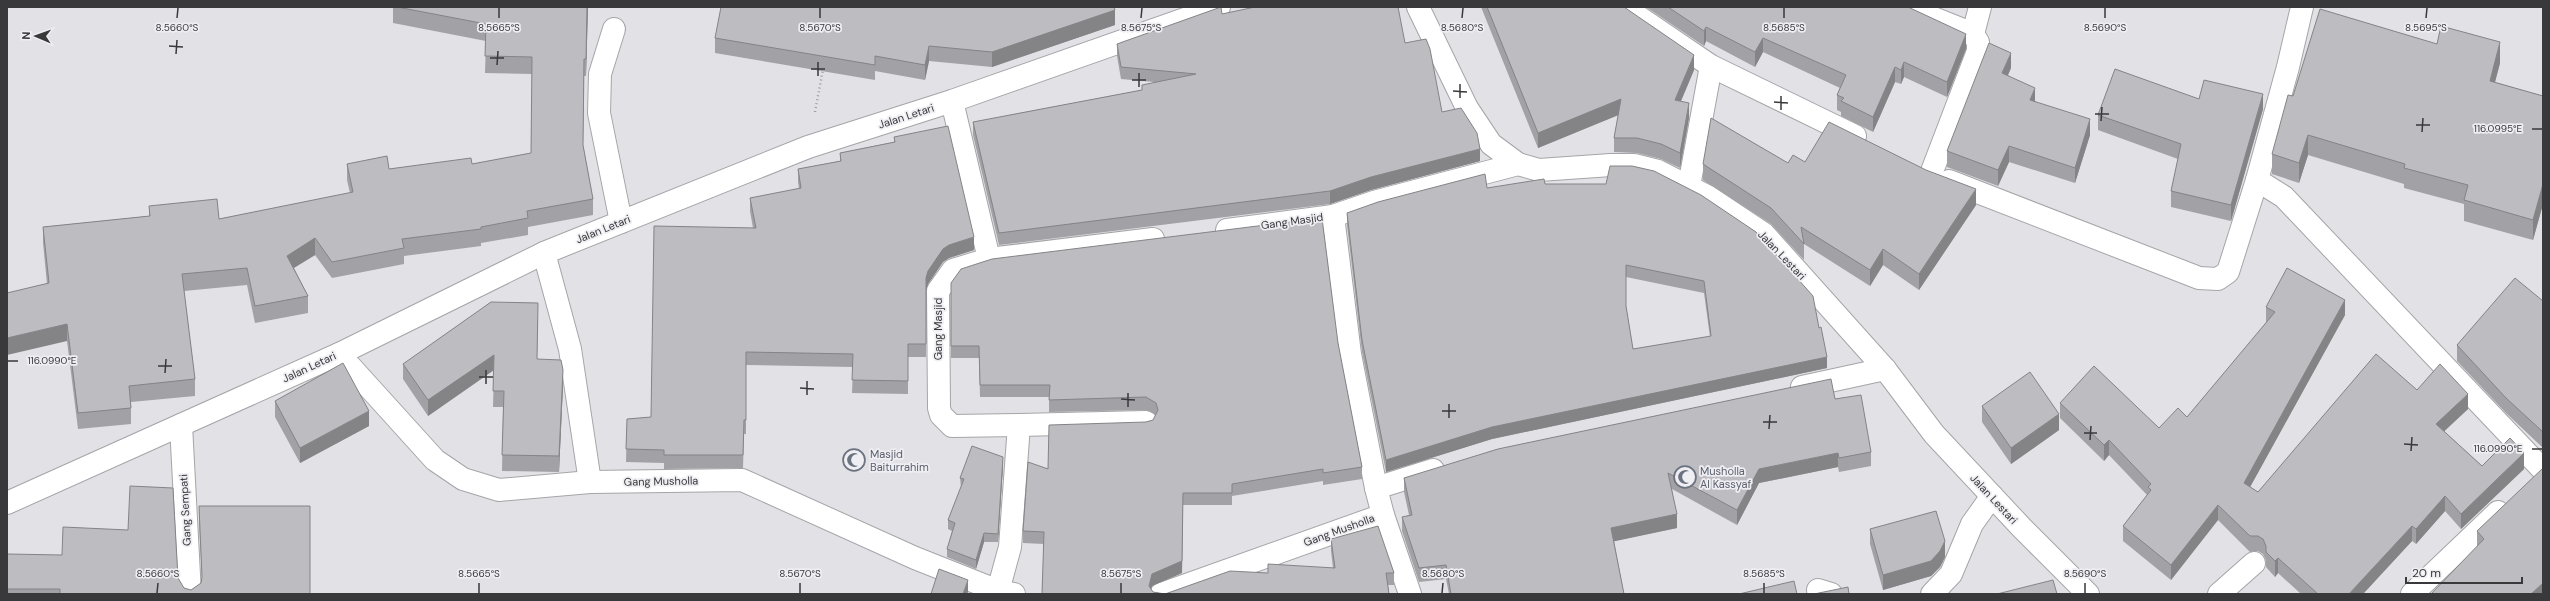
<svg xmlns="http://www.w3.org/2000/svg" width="2550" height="601" viewBox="0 0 2550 601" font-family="'DM Sans',sans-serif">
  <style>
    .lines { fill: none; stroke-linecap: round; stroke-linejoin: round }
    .street-casing { stroke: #a5a5a9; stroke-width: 24 }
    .path { stroke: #9d9c9f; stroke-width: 2.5; stroke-dasharray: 1 3; stroke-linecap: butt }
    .street { stroke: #fff; stroke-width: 22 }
    .wall { fill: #a2a2a6; fill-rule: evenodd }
    .shaded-wall { fill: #848487 }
    .building { fill: #bcbcc1; stroke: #848487; fill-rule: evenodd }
    .ticks { fill: none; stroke: #39383a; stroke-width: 1.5 }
    .labels { text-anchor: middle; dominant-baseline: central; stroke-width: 3.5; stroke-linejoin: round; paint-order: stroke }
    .street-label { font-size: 11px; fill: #39383a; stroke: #efeef3 }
    .worship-label { font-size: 11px; fill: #5b616d; stroke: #efeef3; text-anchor: start }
    .ticks-label { font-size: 10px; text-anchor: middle; fill: #39383a; stroke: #efeef3; stroke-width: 3.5; stroke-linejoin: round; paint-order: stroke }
  </style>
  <rect width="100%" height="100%" fill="#e2e1e6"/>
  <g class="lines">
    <g class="street-casing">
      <g id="street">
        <polyline points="1418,7 1467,108 1491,144 1518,164 1539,170 1611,165 1634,165 1658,171 1707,196 1764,234 1885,369 1934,434 2022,528 2088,594"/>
        <polyline points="1624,7 1711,66 1855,136"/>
        <polyline points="1906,7 1973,34 1978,42 1978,51 1931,174"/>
        <polyline points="614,29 600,74 599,113 621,222"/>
        <polyline points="1973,34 1980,7"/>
        <polyline points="952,101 989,259"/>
        <polyline points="2257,180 2288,67 2302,7"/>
        <polyline points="1949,181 2199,278 2218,279 2228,272 2257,180 2284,197 2543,470"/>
        <polyline points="1689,186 1711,66"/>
        <polyline points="1333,216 1350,354 1376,488"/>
        <polyline points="1227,230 1333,216 1374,202 1518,164"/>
        <polyline points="544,253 570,349 590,482"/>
        <polyline points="339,354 435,460 463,479 499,490 590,482 742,480 915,558 998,591 1014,594"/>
        <polyline points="1802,387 1885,369"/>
        <polyline points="181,425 190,594"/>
        <polyline points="1019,425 1146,422"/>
        <polyline points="7,503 339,354 544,253 808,147 952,101 1219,7"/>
        <polyline points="1383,515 1410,594"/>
        <polyline points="1818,590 1831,594"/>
        <polyline points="998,591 1010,547 1019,425 952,426 941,415 939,408 938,291 953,270 989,259 1153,239"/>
        <polyline points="1161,594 1383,515 1376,488 1433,470"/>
        <polyline points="1932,594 1951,574 1972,524 1992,496"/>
        <polyline points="2219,594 2254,563"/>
        <polyline points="2412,594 2498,512"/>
      </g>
    </g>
    <polyline class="path" points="815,112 823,69"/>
    <use href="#street" class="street"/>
  </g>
  <g class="wall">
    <polygon points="393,7 588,7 586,76 584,76 583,145 593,199 593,215 528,227 528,235 481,243 481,246 404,256 404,264 332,278 315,255 294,268 308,296 308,313 255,323 247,285 184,291 195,379 195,396 131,402 131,424 78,429 67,341 47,284 43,243 43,227 149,216 149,206 219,219 350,193 347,180 347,164 389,169 472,164 531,153 532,74 485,73 486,41 393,23"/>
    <polygon points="1481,7 1624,7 1694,70 1681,101 1689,118 1680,168 1661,159 1637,153 1614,152 1614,138 1618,115 1538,148"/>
    <polygon points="1646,7 1908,7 1966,49 1947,97 1904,77 1901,84 1895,82 1873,132 1841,116 1841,112 1837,110 1837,95 1840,88 1763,52 1755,67 1706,41 1704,46"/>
    <polygon points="1222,14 1405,43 1442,112 1480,161 1371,190 1330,204 999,245 973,135 973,122 1142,90 1154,82 1121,79 1117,56 1117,44"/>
    <polygon points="1115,25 992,67 929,61 925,80 875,71 875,80 715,53 715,38"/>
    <polygon points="2437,44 2500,63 2495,82 2543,96 2543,204 2533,240 2464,221 2464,204 2404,188 2404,184 2308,155 2299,183 2272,174 2272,154 2293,96"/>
    <polygon points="2011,68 2008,75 2035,101 2090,135 2075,183 2009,162 1998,186 1947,167 1947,151"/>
    <polygon points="2199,99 2263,109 2231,221 2171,207 2171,191 2178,159 2098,130 2098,115"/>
    <polygon points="894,137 974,250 949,258 943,262 928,284 926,291 926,357 908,357 908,394 852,393 853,367 746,365 746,434 744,434 743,468 664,469 664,463 626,462 627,419 651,417 753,228 750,211 750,198 799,189 798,182 798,169 840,161 840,153 894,142"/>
    <polygon points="1805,162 1976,205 1919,290 1883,265 1870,286 1804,244 1804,260 1771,224 1703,180 1703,164"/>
    <path d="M1545 184H1606L1827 368 1492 439 1386 472 1362 352 1347 225V213L1487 188ZM1626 277 1704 293 1710 337 1633 349 1626 306Z"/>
    <polygon points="951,283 1338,343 1362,467 1362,479 1323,485 1323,481 1232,496 1232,505 1183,505 1182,573 1152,586 1151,589 1153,592 1165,594 1268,573 1333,568 1331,551 1331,539 1394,573 1394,585 1388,585 1389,594 1042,594 1044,544 1023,543 1023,531 1048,469 1146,422 1153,420 1156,415 1146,410 1049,412 1049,397 980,397 979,358 951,358"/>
    <polygon points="2543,301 2543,448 2506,413 2457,361 2457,345"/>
    <polygon points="2266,307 2345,315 2250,487 2258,492 2417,390 2468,409 2444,431 2482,466 2524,469 2461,529 2445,511 2416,544 2412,541 2363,594 2301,594 2278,573 2275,577 2266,567 2266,560 2263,554 2258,551 2250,552 2218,520 2171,580 2123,541 2123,526 2147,495 2109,455 2104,461 2060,418 2060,403 2159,428 2187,417 2267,323 2266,322"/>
    <polygon points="538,319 537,359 563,386 559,472 502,471 503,407 493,407 494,370 428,416 403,379 403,364"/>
    <polygon points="1835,399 1871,452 1871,466 1839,472 1838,467 1759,483 1737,525 1672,489 1677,528 1614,541 1624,594 1449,594 1446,579 1419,582 1402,531 1402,517 1409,515 1404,492 1404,478"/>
    <polygon points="275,401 369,426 300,463 275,417"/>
    <polygon points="1982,406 2059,430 2011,464 1982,422"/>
    <polygon points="1003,466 998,542 984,542 976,569 947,557 947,549 952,531 948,529 948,520 961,487 960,478"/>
    <polygon points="199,506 310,594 7,594 7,554 178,578 184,588 191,590 201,583 202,580 199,523"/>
    <polygon points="1870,529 1945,557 1940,567 1931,576 1883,590 1870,544"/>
    <polygon points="2477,531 2543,594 2477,546"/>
  </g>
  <g class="shaded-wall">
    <polygon points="587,7 588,7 586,76 586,59"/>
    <polygon points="1115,10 1115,25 992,67 992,52"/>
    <polygon points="1706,27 1706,41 1704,46 1704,31"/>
    <polygon points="1966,34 1966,49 1947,97 1947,82"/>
    <polygon points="1763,38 1763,52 1755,67 1755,52"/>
    <polygon points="2500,42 2500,63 2490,101 2490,81"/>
    <polygon points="929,46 929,61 925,80 925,65"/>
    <polygon points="2011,53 2011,68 2002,88 2002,73"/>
    <polygon points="1694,55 1694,70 1675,115 1675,100"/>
    <polygon points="1904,62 1904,77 1901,84 1901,70"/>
    <polygon points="1895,67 1895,82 1873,132 1873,117"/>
    <polygon points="2035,88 2035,104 2030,100"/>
    <polygon points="2263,94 2263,109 2231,221 2231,205"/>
    <polygon points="1621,99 1621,114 1538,148 1538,133"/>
    <polygon points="1689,103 1689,118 1680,168 1680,153"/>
    <polygon points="2090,119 2090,135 2075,183 2075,168"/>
    <polygon points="2308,135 2308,155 2299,183 2299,163"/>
    <polygon points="2009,146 2009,162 1998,186 1998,170"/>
    <polygon points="1480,149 1480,161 1371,190 1330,204 1330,191 1371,177"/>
    <polygon points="2543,184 2543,204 2533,240 2533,220"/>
    <polygon points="1976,189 1976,205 1919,290 1919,274"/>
    <polygon points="974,237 974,250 949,258 943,262 928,284 926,291 926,278 928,271 943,249 949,245"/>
    <polygon points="315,238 315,255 287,272 287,256"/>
    <polygon points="1883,249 1883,265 1870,286 1870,270"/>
    <polygon points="2345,300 2345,315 2244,498 2244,483"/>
    <polygon points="67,324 67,341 7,355 7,338"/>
    <polygon points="494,355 494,370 428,416 428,400"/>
    <polygon points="1827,357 1827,368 1492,439 1386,472 1386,460 1492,427"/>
    <polygon points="563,370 563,386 559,472 559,456"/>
    <polygon points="2468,394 2468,409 2436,439 2436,424"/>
    <polygon points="369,411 369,426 300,463 300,448"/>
    <polygon points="2059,414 2059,430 2011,464 2011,448"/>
    <polygon points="2109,440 2109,455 2104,461 2104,445"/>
    <polygon points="1838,453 1838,467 1759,483 1737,525 1737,510 1759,469"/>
    <polygon points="2524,453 2524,469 2461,529 2461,514"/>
    <polygon points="1003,457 1003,466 998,542 998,534"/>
    <polygon points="1183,493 1182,573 1152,586 1150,594 1149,586 1152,574"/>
    <polygon points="2445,496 2445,511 2416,544 2416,529"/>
    <polygon points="2218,505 2218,520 2171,580 2171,565"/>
    <polygon points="1677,514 1677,528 1611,542 1611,528"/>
    <polygon points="2412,526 2412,541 2363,594 2349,594"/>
    <polygon points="984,533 984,542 976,569 976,560"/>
    <polygon points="1945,541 1945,557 1940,567 1931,576 1883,590 1883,575"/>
    <polygon points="2278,558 2278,573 2275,577 2275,561"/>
    <polygon points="968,580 968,592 967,594 963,594"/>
    <polygon points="2543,583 2543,594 2531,594"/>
  </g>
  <g class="building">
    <polygon points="397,7 587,7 586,59 584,59 583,145 593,199 527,211 528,218 481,227 481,229 402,239 404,248 332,262 315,238 287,256 308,296 255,306 247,268 182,274 195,379 129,386 131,408 78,413 67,324 7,338 7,293 49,283 43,227 150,216 149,206 217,199 219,219 353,192 347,164 387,156 389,169 471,158 472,164 531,153 532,57 485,56 486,24"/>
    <polygon points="721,7 1114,7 1115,10 992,52 929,46 925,65 875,56 875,65 715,38"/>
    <polygon points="1221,7 1222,14 1255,7 1398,7 1405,43 1426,39 1430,49 1442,112 1461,108 1477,133 1480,149 1371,177 1330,191 999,233 973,122 1142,90 1142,85 1196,74 1121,67 1117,44"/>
    <polygon points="1487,7 1624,7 1694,55 1675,100 1689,103 1680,153 1661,144 1637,138 1614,138 1621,99 1538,133"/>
    <polygon points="1668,7 1908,7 1966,34 1947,82 1904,62 1901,70 1895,67 1873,117 1841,101 1844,98 1837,95 1846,75 1763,38 1755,52 1706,27 1704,31"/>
    <polygon points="2320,9 2437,44 2441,26 2500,42 2490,81 2543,96 2543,184 2533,220 2464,200 2468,185 2404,168 2405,164 2308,135 2299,163 2272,154 2288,95 2293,96"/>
    <polygon points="1989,43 2011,53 2002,73 2035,88 2030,100 2090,119 2075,168 2009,146 1998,170 1947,151"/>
    <polygon points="2115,69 2199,99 2204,80 2263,94 2231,205 2171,191 2181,144 2098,115"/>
    <polygon points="1711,118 1788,163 1793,155 1805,162 1829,122 1926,170 1976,189 1919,274 1883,249 1870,270 1801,227 1804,244 1771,208 1703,164"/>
    <polygon points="948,126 974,237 949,245 943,249 928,271 926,278 926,344 908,344 908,381 852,380 853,354 746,352 746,420 744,420 743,455 664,455 664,450 626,449 627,419 651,417 654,226 756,228 750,198 801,188 798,169 841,161 840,153 895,142 894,137"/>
    <path d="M1610 166H1632L1654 171 1701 195 1756 232 1813 296 1819 328 1821 327 1827 357 1492 427 1386 460 1362 340 1347 213 1378 202 1485 174 1487 188 1544 179 1545 184H1606ZM1626 265 1704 281 1711 336 1633 349 1626 306Z"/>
    <polygon points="1322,218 1338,343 1362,467 1323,473 1323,469 1232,484 1232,493 1183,493 1182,561 1152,574 1149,586 1153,592 1165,594 1230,571 1268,573 1268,564 1335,568 1331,539 1378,526 1394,573 1386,573 1389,594 1042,594 1044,532 1023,531 1028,462 1048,469 1049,425 1146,422 1153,420 1158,410 1156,403 1146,397 1049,400 1050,385 980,385 979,346 951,346 951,283 961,269 992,259"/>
    <polygon points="2287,268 2345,300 2244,483 2258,492 2376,354 2417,390 2440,364 2468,394 2436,424 2482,466 2510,438 2524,453 2461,514 2445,496 2416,529 2412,526 2349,594 2318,594 2278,558 2275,561 2266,552 2266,546 2263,539 2258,536 2250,536 2218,505 2171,565 2123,526 2151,490 2148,487 2151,484 2109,440 2104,445 2060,403 2094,366 2159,428 2178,408 2187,417 2275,312 2266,307"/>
    <polygon points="2515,278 2543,301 2543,432 2506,398 2457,345"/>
    <polygon points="491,302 538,303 537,359 561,360 563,370 559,456 502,455 504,391 493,391 494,355 428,400 403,364"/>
    <polygon points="343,363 369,411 300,448 275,401"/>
    <polygon points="2030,372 2059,414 2011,448 1982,406"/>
    <polygon points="1831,379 1835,399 1861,395 1871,452 1839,458 1838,453 1759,469 1737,510 1668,473 1677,514 1611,528 1624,594 1451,594 1446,565 1419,568 1402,517 1412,515 1404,478 1498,449"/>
    <polygon points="972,446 1003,457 998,534 984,533 976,560 947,549 955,523 948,520 964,479 960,478"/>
    <polygon points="2543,468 2543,583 2531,594 2431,594 2484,539 2477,531"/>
    <polygon points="130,486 173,488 178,578 184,588 191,590 201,583 202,577 199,506 310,506 310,594 60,594 60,589 7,589 7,554 62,555 63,527 128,530"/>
    <polygon points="1936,511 1945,541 1940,551 1931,561 1883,575 1870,529"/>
    <polygon points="939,569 968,580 963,594 931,594"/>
    <polygon points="2053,580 2057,594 1997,594"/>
    <polygon points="1794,581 1797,594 1739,594"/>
    <polygon points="1848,587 1849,594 1814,594"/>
  </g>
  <path class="ticks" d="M177 18 178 8M499 18V8M820 18V8M1141 18 1142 8M1462 18 1463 8M1784 18V8M2105 18V8M2426 18 2427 8M169 46 183 47M176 54 177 40M490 58H504M497 65 498 51M811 69H825M818 76V62M1132 80H1146M1139 87V73M1453 91 1467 92M1460 98V84M1774 102 1788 103M1781 110V96M2095 114H2109M2101 121 2102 107M2416 125H2430M2532 129H2542M2422 132 2423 118M8 361H18M158 366H172M165 373 166 359M479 377H493M486 384V370M800 388 814 389M807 395V381M1121 399 1135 400M1128 407V393M1442 411H1456M1449 418V404M1763 422H1777M1769 429 1770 415M2084 433H2097M2090 440 2091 426M2404 444 2418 445M2532 449H2542M2411 451 2412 437M157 593 158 583M479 593V583M800 593V583M1121 593V583M1442 593 1443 583M1764 593V583M2085 593V583"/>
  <defs>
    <g id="mosque-ring" transform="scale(1.15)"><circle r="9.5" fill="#efeef3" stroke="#6b7280" stroke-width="1.5"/><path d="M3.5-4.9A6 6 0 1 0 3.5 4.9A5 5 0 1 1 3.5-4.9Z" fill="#6b7280"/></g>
  </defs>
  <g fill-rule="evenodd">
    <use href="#mosque-ring" x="854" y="460"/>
    <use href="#mosque-ring" x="1685" y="477"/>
  </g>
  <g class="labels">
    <g class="street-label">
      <text transform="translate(906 116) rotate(-18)">Jalan Letari</text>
      <text transform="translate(1292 221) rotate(-8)">Gang Masjid</text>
      <text transform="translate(603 229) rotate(-22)">Jalan Letari</text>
      <text transform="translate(1782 255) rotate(46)">Jalan Lestari</text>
      <text transform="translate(938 329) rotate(-90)">Gang Masjid</text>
      <text transform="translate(309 367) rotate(-25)">Jalan Letari</text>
      <text transform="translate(661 481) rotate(-1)">Gang Musholla</text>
      <text transform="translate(1994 499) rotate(47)">Jalan Lestari</text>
      <text transform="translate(185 510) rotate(-93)">Gang Sempati</text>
      <text transform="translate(1339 530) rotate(-20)">Gang Musholla</text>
    </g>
    <g class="worship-label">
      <text x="870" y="454">Masjid<tspan x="870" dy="13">Baiturrahim</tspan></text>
      <text x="1700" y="471">Musholla<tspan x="1700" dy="13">Al Kassyaf</tspan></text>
    </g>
  </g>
  <g class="ticks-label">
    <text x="177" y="31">8.5660°S</text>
    <text x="499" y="31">8.5665°S</text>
    <text x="820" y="31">8.5670°S</text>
    <text x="1141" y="31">8.5675°S</text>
    <text x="1462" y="31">8.5680°S</text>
    <text x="1784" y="31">8.5685°S</text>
    <text x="2105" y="31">8.5690°S</text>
    <text x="2426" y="31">8.5695°S</text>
    <text x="2498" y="132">116.0995°E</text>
    <text x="52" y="364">116.0990°E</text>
    <text x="2498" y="452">116.0990°E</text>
    <text x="158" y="577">8.5660°S</text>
    <text x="479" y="577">8.5665°S</text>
    <text x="800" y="577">8.5670°S</text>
    <text x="1121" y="577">8.5675°S</text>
    <text x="1443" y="577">8.5680°S</text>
    <text x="1764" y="577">8.5685°S</text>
    <text x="2085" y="577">8.5690°S</text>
  </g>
  <rect width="2550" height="601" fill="none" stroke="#39383a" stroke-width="16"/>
  <g transform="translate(36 36) rotate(272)" stroke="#efeef3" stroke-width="3" paint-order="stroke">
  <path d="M0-3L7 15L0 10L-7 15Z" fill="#39383a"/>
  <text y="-6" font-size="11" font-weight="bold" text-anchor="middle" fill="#39383a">N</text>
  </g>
  <path d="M2406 577v6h116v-6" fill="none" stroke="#39383a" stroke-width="2"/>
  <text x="2412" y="577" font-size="12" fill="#39383a" stroke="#efeef3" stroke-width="3" paint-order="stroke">20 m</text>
</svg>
